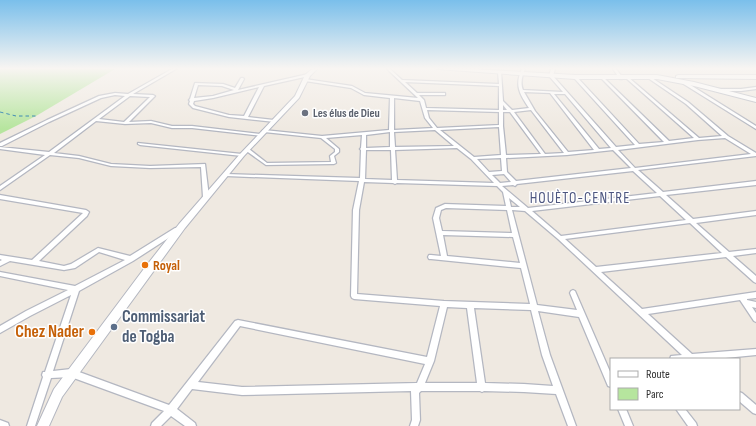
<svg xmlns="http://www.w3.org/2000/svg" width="756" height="426" viewBox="0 0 756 426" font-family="'Sofia Sans Condensed',sans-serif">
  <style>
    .green { fill: #b6e59e }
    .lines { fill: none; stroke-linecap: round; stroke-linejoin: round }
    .ferry { stroke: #0d6fa3; stroke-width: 1; stroke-dasharray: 3.5 3; stroke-linecap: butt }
    .street-casing { stroke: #b4b7c1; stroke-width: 2.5 }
    .secondary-casing { stroke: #b4b7c1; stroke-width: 2 }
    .street { fill: #fff; fill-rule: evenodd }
    .secondary { fill: #fff; fill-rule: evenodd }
    .worship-dot { fill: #6b7280; stroke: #fff; stroke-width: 1.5 }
    .food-dot { fill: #e8710a; stroke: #fff; stroke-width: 1.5 }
    .service-dot { fill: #5c6f8a; stroke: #fff; stroke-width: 1.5 }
    .labels { text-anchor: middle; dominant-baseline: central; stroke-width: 3; stroke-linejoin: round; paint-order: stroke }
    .far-worship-label { font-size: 12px; font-weight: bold; fill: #5b616d; stroke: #fff; text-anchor: start }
    .food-label { font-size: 14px; font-weight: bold; fill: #c56008; stroke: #fff; text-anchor: start }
    .neighbourhood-label { font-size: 15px; letter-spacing: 1px; fill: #4d5680; stroke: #fff }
    .near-service-label { font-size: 17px; font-weight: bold; fill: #4e5e75; stroke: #fff; text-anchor: start }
    .near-food-label { font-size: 17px; font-weight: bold; fill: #c56008; stroke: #fff; text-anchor: end }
  </style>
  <rect width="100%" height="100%" fill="#efe9e1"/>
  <polygon class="green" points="0,69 115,69 36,116 0,134"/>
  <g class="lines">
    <polyline class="ferry" points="0,112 16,116 36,116"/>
    <g class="street-casing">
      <g id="street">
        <path d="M172 69H176L133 94 153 95 155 96 129 122 151 121 172 126H192L260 134 262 135V136L192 128H172L151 123 125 124 96 121 54 153 79 156 111 164 150 166 205 164 209 197 208 198H204L203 197 201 167 150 168 111 166 79 158 50 155 0 190V186L45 155 0 149V147L49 152 125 96 115 95 101 98 49 122 2 146H0V143L47 120 99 96 115 93 128 94ZM130 96 150 97 124 122 99 119Z"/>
        <path d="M387 69H390L402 80 499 84 498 72 501 71 503 101 512 110 529 108C520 95 514 85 522 69H525C522 76 520 83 523 90L563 92 549 76 551 69H555L553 76 616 147 635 145 574 78V76H576L639 144 664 142 601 78 600 77 602 76 669 141 694 138 627 79V77H628L699 138 722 136 686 104 648 78 647 77 649 76 688 102 728 136 756 153V156L638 170 663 192 756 181V185L666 195 693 219 756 211V215L696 223 729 252 756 249V253L733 256 756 276V283L754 282 726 257 601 272 642 309 756 292V298L747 299V300L756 302V308L752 307 756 313V322L754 321 740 300 648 314 692 354 756 349V355L715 359H670L671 356 682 355 558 239 525 211 512 210 537 305 577 310 570 293 571 291 573 290 575 291 611 374V387L608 386 579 317 538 311 550 355 576 426H568L556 394 524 392 484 391 482 392 480 391H421L419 393 420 420 418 426H410L412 420 411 391 242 395 192 389 177 409 195 423 196 426H185L171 416 161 426H151L152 423 164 411 71 377 51 378 35 426H27L43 377 42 375 43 372H45L71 295 30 316 0 333V326L26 311 68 290 0 276V272L75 286 125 260 99 252 75 268 64 270 10 261 0 266V261L2 260 0 259V255L32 260 83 213 0 199V195L86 210 89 212 87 216 39 261 64 266 71 264 98 248 130 256 175 228H179L180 229 167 239 133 261 79 291 53 371 71 369 169 405 235 321 238 320 427 357 440 306 354 299 352 298 351 296 353 210 359 181 226 176 224 175 226 174 360 178 361 150 360 149 361 148 362 135 326 138 339 149V152L334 156 336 163 334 164 266 165 245 150 247 149H249L267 163 331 162 330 156 335 152V149L321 138 264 132 262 131 264 130 322 136 389 130 390 98 364 95 351 88 305 81 303 80 305 79 352 86 365 93 418 98ZM405 82 499 86V110L426 108 424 100 419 95H445V93H417ZM524 92 550 93 594 150 568 152 535 111ZM554 94H565L611 148 599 149ZM394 98 420 101 425 118 433 128 394 130ZM503 105 507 110H503ZM427 110 499 112V125L437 128 429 118ZM531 110 564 153 545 154 514 112ZM503 112H510L541 154 506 155 503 126ZM499 127 501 155 474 157 440 130ZM435 130 454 146 395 147 394 132ZM390 132V147L366 148V135ZM725 138 751 154 635 168 618 150 698 140ZM457 148 471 159 494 183 397 180 395 150ZM366 150H391L392 180 365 179ZM613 150 631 168 516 181 507 172 506 158 567 155ZM501 158 502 171 489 172 477 159ZM633 171 657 193 528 208 502 186 513 185 515 186 517 184ZM504 174 511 182 500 183 492 175ZM364 182 393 183 395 184 397 183 497 186 503 192 506 206 445 204 436 208 433 218 441 256 431 255H429L428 257 429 259H431L521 268 530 304 444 301 357 294 359 210ZM660 196 686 220 561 236 532 211ZM509 198 520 207H511ZM446 208 507 210 512 233 442 231 439 218 441 210ZM690 223 722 253 596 267 565 239ZM443 235 513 237 520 263 447 256ZM447 307 467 308 477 383H425L434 361ZM474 308 531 310 542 355 553 386 524 384 485 383ZM240 326 425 364 417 383 242 387 198 382Z"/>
        <polygon points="613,69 616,69 623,78 622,79 620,79"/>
        <path d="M308 74 310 75 309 76 264 86 248 117 274 120 276 121 275 122 229 117 193 108 189 104 190 101 189 100 190 99 195 83 223 84 235 88 241 78H243L244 79 238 90ZM198 85 222 86 234 90 213 96 194 98ZM259 87 244 116 229 115 195 106 193 104 194 101 213 98Z"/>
        <polygon points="682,81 684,81 756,126 756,129 682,83"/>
        <polygon points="756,87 756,89 741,91 717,91 715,90 717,89 741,89"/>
        <polygon points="138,143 242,154 244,155 242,156 140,145 138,144"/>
        <polygon points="739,392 742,393 756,405 756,414 753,413 739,401"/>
        <polygon points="618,409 626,409 633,426 625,426"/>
        <polygon points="676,409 685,409 696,423 697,426 688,426"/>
        <polygon points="0,420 8,423 9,426 0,426"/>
      </g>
    </g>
    <g class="secondary-casing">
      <g id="secondary">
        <polygon points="312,69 317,69 310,76 299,98 244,156 185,228 62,397 49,426 37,426 54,389 143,270 179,224 240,154 295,96 305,75"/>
        <polygon points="437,69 472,69 575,75 657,75 694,82 756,98 756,102 694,86 657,79 575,79"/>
        <polygon points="678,75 756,75 756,79 676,78 676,76"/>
      </g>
    </g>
    <use href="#street" class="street"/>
    <use href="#secondary" class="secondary"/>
  </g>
  <linearGradient id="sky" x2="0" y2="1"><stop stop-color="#7abfeb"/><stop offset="0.53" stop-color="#f8f5f2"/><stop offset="1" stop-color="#f8f5f2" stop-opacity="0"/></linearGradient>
  <rect width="756" height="129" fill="url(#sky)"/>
  <circle class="worship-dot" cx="305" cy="113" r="4"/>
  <g class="food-dot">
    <circle cx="145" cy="265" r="4"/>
    <circle cx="92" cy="332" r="4"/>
  </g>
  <circle class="service-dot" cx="114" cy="327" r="4"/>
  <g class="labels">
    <g class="far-worship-label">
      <text x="313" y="113">Les élus de Dieu</text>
    </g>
    <g class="food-label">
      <text x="153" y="265">Royal</text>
    </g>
    <g class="neighbourhood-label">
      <text x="580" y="198">HOUÈTO-CENTRE</text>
    </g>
    <g class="near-service-label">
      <text x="122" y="317">Commissariat<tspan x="122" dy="20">de Togba</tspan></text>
    </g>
    <g class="near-food-label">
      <text x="84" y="332">Chez Nader</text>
    </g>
  </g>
  <rect x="610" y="358" width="130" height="52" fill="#ffffff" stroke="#ababab"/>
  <rect x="618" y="371" width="20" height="6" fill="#ffffff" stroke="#ababab"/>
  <text x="646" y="378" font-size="12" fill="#2e2e2e">Route</text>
  <rect x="618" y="388" width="20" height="12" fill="#b6e59e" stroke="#ababab"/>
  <text x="646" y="398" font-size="12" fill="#2e2e2e">Parc</text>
</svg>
